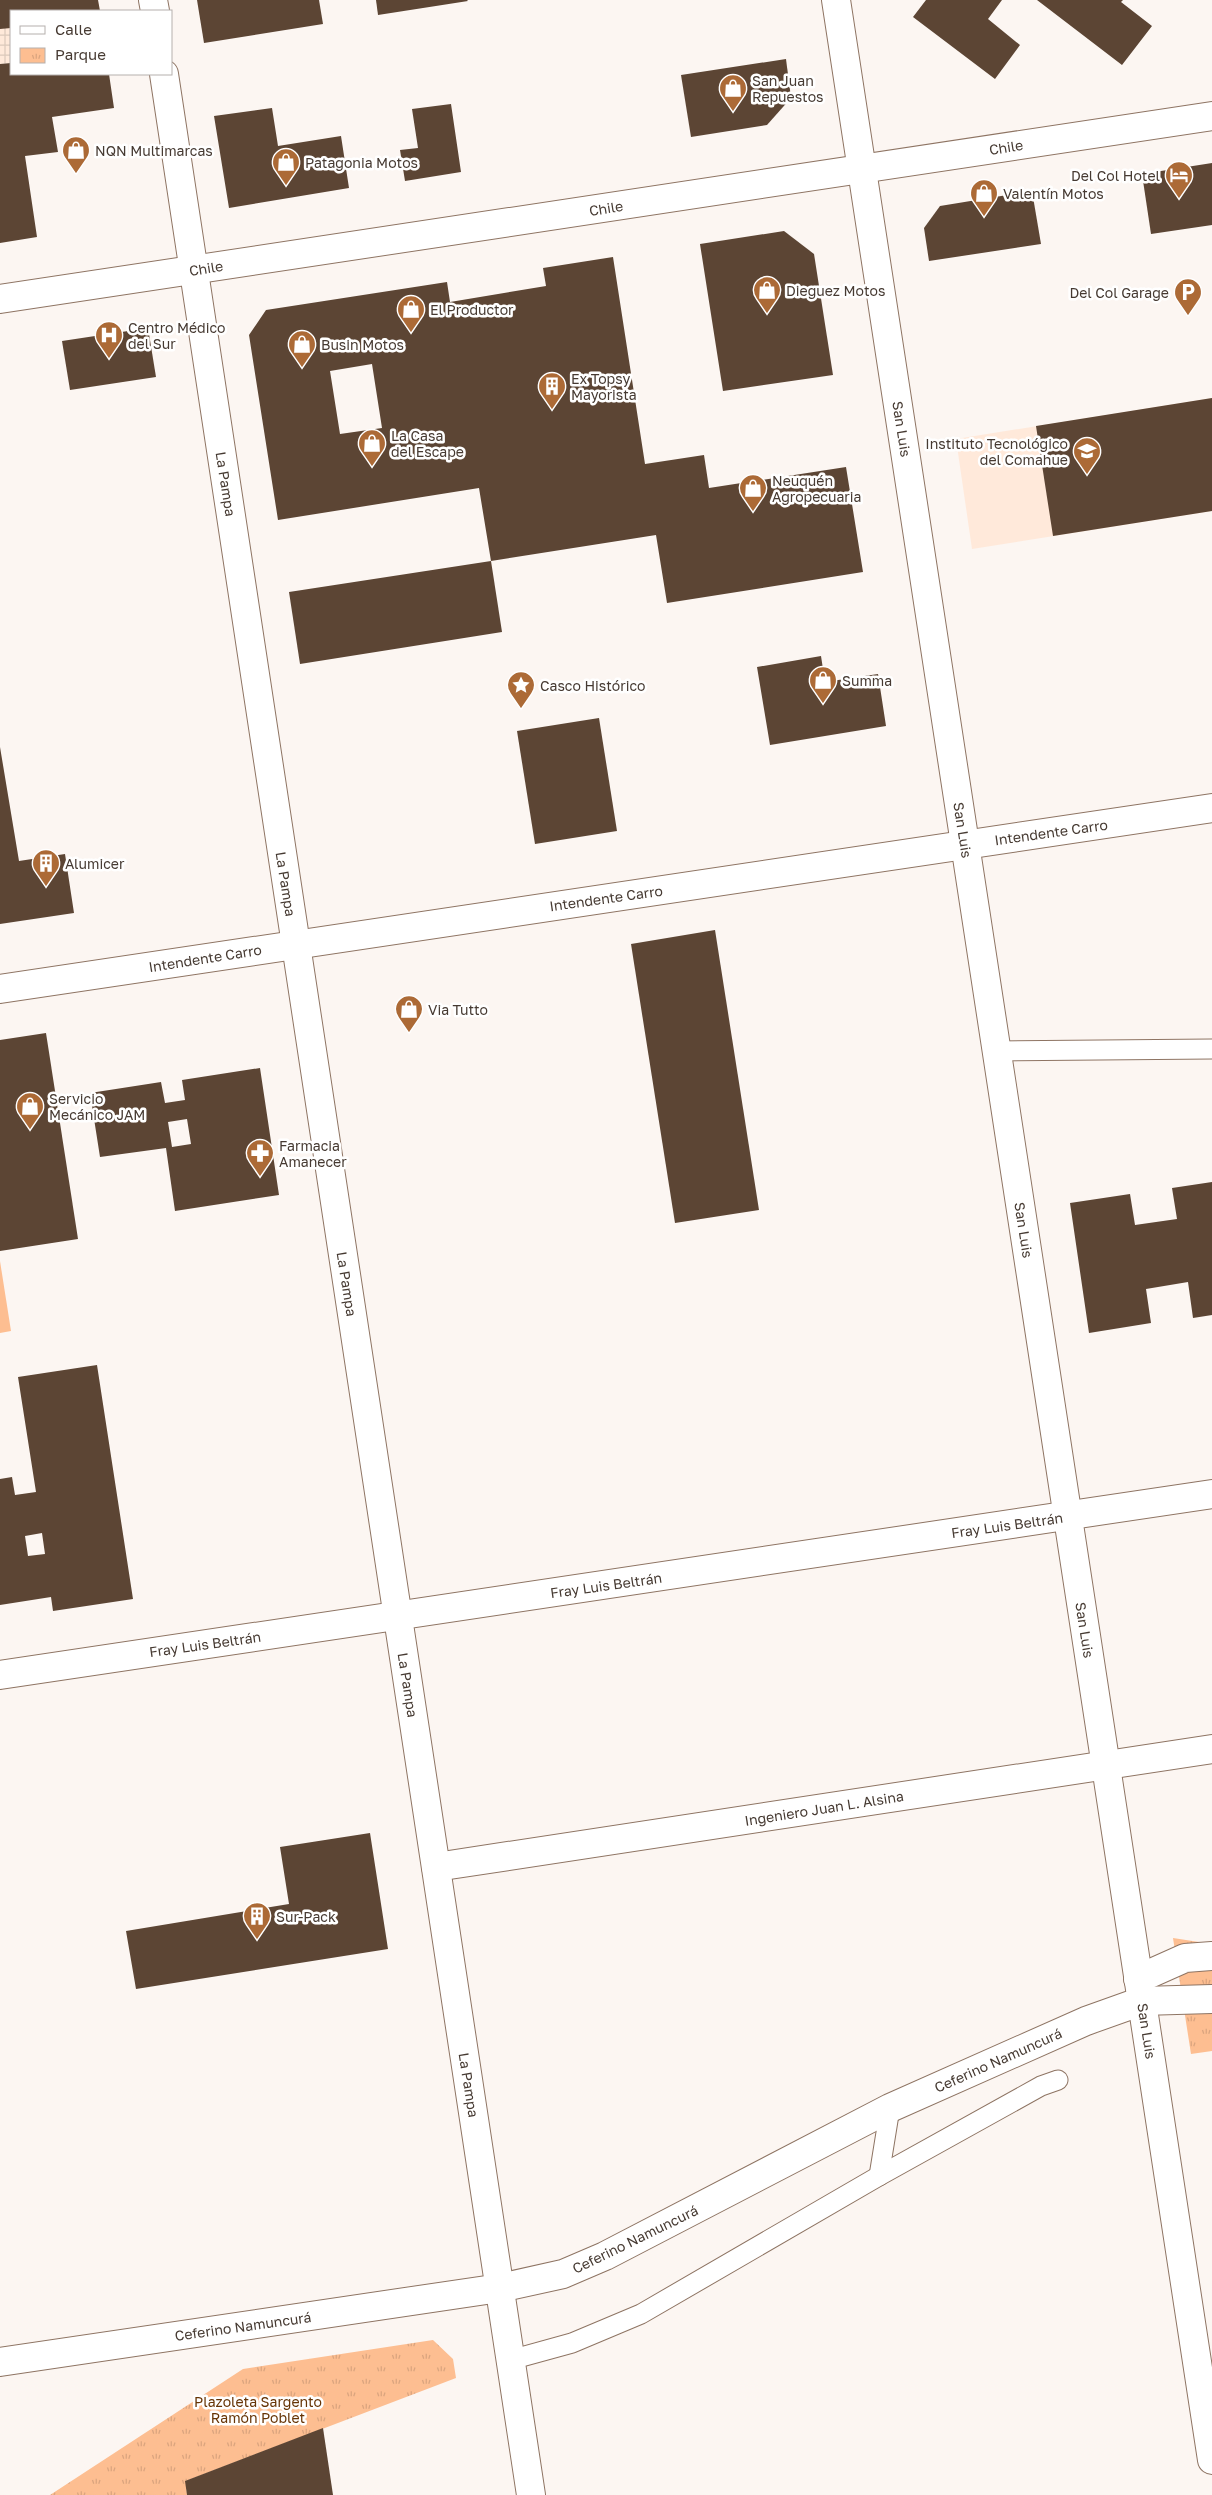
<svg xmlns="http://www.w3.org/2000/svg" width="1212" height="2495" viewBox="0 0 1212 2495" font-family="'Golos Text',sans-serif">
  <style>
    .built { fill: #ffe9da }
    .industrial { fill: url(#industrial-grid) }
    .green { fill: #fdbe91 }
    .park { fill: url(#park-tufts) }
    .building { fill: #5c4534; fill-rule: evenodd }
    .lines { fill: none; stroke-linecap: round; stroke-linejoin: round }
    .service-casing { stroke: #8e7463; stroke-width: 21 }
    .pedestrian-casing { stroke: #8e7463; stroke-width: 30 }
    .minor-casing { stroke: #8e7463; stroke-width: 30 }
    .tertiary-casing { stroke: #8e7463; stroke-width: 30 }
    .service { stroke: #fff; stroke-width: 19 }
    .pedestrian { stroke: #fff; stroke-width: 28 }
    .minor { stroke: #fff; stroke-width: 28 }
    .tertiary { stroke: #fff; stroke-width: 28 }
    .labels { text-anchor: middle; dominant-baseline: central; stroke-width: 5; stroke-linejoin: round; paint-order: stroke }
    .poi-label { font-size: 14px; fill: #463a32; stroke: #fff; text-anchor: start }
    .street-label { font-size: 14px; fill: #463a32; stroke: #fff }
    .park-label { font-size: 14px; fill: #663405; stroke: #fff }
  </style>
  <defs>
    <pattern id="industrial-grid" width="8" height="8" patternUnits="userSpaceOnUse" patternTransform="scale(1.25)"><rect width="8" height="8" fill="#ffe9da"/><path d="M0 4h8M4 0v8" fill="none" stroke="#dcc9bc"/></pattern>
    <pattern id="park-tufts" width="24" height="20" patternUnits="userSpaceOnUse" patternTransform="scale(1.25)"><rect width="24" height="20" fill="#fdbe91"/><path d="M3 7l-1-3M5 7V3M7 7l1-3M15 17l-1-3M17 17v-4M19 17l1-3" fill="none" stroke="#daa47e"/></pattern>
  </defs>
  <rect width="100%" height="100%" fill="#fcf6f2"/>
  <polygon class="built" points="1212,398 1212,511 972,549 956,439"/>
  <polygon class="industrial" points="0,0 98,0 100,11 11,11 11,63 0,64"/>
  <polygon class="green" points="0,1261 11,1331 0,1333"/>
  <g class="park">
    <polygon points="1173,1938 1212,1944 1212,2051 1191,2054"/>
    <polygon points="433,2340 453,2359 456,2378 186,2481 187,2495 50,2495 243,2369"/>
  </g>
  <g class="building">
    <polygon points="0,0 98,0 100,11 11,11 11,28 0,29"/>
    <polygon points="197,0 319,0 323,24 204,43"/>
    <polygon points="376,0 467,0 468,1 378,15"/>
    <polygon points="926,0 1002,0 988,19 1020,45 995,79 913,17"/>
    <polygon points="1037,0 1123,0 1121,2 1152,26 1122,65"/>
    <polygon points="786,59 791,98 767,125 691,137 681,75"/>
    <polygon points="11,63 11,74 109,74 114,108 52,117 58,152 25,156 37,237 0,243 0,64"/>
    <polygon points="451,104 461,172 405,181 400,150 418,148 412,109"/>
    <polygon points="272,108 278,146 341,136 349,188 229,208 214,116"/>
    <polygon points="1212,163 1212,225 1151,234 1142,174"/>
    <polygon points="1032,191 1041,244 929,261 924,228 940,206"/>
    <polygon points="784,231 814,254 833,375 723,391 700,244"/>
    <path d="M613 257 645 464 704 455 709 488 846 467 863 572 667 603 656 535 491 561 479 488 278 520 249 335 266 310 447 282 450 302 546 286 543 268ZM372 364 382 428 340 434 330 371Z"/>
    <polygon points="148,328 156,377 70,390 62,341"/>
    <polygon points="1212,398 1212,511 1053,536 1036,426"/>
    <polygon points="491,561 502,632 300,664 289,592"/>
    <polygon points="821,656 825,682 878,674 886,726 770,745 757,667"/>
    <polygon points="599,718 617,831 535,844 517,731"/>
    <polygon points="0,747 19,861 65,854 74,913 0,924"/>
    <polygon points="715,930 759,1210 675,1223 631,944"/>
    <polygon points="46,1033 78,1239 0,1251 0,1040"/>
    <path d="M260 1068 279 1195 175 1211 166 1148 100 1157 90 1093 161 1082 165 1103 185 1100 182 1080ZM187 1119 191 1144 172 1147 168 1122Z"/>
    <polygon points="1212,1182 1212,1315 1193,1318 1188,1282 1146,1289 1151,1323 1089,1333 1070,1203 1130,1194 1135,1225 1177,1219 1172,1188"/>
    <path d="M97 1365 133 1599 53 1611 51 1597 0 1605V1479L12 1477 15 1495 36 1492 18 1377ZM42 1533 45 1554 28 1556 25 1536Z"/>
    <polygon points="370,1833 388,1949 136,1989 126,1931 289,1904 280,1847"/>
    <polygon points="323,2428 333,2495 187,2495 185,2481"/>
  </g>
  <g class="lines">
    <g class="service-casing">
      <g id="service">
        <polyline points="997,1051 1212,1049"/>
        <polyline points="879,2176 890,2108"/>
        <polyline points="510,2360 572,2343 641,2314 879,2176 1041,2086 1058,2080"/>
      </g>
    </g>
    <g class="pedestrian-casing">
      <polyline id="pedestrian" points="1138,1979 1185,1958 1212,1956"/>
    </g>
    <g class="minor-casing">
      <g id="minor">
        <polyline points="153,0 155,11"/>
        <polyline points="836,0 1212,2460"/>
        <polyline points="164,74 531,2495"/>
        <polyline points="0,299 1212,116"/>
        <polyline points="0,989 1212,808"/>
        <polyline points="436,1867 1212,1749"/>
        <polyline points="0,2362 500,2288 563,2274 605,2256 890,2108 1086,2021 1142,2001 1212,1999"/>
      </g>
    </g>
    <g class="tertiary-casing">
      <polyline id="tertiary" points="0,1675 1212,1494"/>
    </g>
    <use href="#service" class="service"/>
    <use href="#pedestrian" class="pedestrian"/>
    <use href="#minor" class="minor"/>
    <use href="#tertiary" class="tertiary"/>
  </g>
  <defs>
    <g id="shop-pin" transform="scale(1.4375)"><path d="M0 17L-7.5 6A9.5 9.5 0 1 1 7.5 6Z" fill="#ac6a36" stroke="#fff"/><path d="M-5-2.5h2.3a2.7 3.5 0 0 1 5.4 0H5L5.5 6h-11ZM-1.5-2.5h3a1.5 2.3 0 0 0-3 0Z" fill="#fff"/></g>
    <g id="hotel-pin" transform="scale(1.4375)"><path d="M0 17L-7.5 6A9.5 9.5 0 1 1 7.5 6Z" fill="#ac6a36" stroke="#fff"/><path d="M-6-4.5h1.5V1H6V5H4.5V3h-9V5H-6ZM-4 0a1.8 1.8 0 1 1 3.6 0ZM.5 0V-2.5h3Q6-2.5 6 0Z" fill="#fff"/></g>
    <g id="parking-pin" transform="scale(1.4375)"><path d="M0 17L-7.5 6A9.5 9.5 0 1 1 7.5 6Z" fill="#ac6a36" stroke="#fff"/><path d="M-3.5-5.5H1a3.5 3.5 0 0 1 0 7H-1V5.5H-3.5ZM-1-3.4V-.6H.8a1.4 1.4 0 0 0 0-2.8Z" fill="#fff"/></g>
    <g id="hospital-pin" transform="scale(1.4375)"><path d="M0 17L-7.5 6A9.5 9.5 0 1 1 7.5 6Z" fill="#ac6a36" stroke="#fff"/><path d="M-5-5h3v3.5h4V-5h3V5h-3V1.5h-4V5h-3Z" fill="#fff"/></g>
    <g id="building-pin" transform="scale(1.4375)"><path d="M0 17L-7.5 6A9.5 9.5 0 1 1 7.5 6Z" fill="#ac6a36" stroke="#fff"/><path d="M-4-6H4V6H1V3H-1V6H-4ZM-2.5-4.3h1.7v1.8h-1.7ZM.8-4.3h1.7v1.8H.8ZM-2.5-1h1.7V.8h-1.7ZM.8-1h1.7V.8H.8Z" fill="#fff"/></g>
    <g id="school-pin" transform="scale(1.4375)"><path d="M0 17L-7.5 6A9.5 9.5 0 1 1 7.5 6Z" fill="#ac6a36" stroke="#fff"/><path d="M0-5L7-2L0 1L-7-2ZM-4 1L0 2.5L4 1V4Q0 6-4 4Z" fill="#fff"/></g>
    <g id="sight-pin" transform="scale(1.4375)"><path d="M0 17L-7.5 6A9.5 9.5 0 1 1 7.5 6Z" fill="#ac6a36" stroke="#fff"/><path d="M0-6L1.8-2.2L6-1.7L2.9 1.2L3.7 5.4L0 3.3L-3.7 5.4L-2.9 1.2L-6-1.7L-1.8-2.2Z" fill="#fff"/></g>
    <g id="pharmacy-pin" transform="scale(1.4375)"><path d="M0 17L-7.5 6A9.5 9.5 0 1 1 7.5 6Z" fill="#ac6a36" stroke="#fff"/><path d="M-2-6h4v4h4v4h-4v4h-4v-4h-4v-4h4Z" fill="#fff"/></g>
  </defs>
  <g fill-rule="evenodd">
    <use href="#shop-pin" x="733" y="88"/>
    <use href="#shop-pin" x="76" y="150"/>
    <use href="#shop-pin" x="286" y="162"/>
    <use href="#hotel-pin" x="1179" y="175"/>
    <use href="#shop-pin" x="984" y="193"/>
    <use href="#shop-pin" x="767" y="290"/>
    <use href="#parking-pin" x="1188" y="292"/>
    <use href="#shop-pin" x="411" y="309"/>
    <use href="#hospital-pin" x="109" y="335"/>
    <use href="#shop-pin" x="302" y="344"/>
    <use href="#building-pin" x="552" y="386"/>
    <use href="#shop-pin" x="372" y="443"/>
    <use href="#school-pin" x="1087" y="451"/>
    <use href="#shop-pin" x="753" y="488"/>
    <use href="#shop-pin" x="823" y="680"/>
    <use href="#sight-pin" x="521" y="685"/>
    <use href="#building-pin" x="46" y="863"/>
    <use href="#shop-pin" x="409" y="1009"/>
    <use href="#shop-pin" x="30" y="1106"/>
    <use href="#pharmacy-pin" x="260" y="1153"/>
    <use href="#building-pin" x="257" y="1916"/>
  </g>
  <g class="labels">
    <g class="poi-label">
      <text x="752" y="80">San Juan<tspan x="752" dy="16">Repuestos</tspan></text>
      <text x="95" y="150">NQN Multimarcas</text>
      <text x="305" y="162">Patagonia Motos</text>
      <text x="1160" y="175" text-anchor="end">Del Col Hotel</text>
      <text x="1003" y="193">Valentín Motos</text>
      <text x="786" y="290">Dieguez Motos</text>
      <text x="1169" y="292" text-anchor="end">Del Col Garage</text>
      <text x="430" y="309">El Productor</text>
      <text x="128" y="327">Centro Médico<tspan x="128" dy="16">del Sur</tspan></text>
      <text x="321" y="344">Busin Motos</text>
      <text x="571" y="378">Ex Topsy<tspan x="571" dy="16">Mayorista</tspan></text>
      <text x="391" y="435">La Casa<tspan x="391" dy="16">del Escape</tspan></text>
      <text x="1068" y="443" text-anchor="end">Instituto Tecnológico<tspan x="1068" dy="16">del Comahue</tspan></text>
      <text x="772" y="480">Neuquén<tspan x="772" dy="16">Agropecuaria</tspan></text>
      <text x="842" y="680">Summa</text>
      <text x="540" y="685">Casco Histórico</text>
      <text x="65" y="863">Alumicer</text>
      <text x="428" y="1009">Via Tutto</text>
      <text x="49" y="1098">Servicio<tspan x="49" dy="16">Mecánico JAM</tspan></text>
      <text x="279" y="1145">Farmacia<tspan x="279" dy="16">Amanecer</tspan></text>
      <text x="276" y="1916">Sur-Pack</text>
    </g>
    <g class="street-label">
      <text transform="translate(1006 147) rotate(-9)">Chile</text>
      <text transform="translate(606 208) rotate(-9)">Chile</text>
      <text transform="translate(206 268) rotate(-9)">Chile</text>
      <text transform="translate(902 429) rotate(81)">San Luis</text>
      <text transform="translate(226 484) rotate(81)">La Pampa</text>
      <text transform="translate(963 830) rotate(81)">San Luis</text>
      <text transform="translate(1051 832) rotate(-8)">Intendente Carro</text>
      <text transform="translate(286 884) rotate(81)">La Pampa</text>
      <text transform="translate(606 898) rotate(-8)">Intendente Carro</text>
      <text transform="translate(205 958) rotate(-9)">Intendente Carro</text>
      <text transform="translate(1024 1230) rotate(81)">San Luis</text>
      <text transform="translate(347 1284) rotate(81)">La Pampa</text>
      <text transform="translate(1007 1525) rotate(-8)">Fray Luis Beltrán</text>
      <text transform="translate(606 1585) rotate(-8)">Fray Luis Beltrán</text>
      <text transform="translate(1085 1630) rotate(81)">San Luis</text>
      <text transform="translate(205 1644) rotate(-8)">Fray Luis Beltrán</text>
      <text transform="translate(408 1685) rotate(81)">La Pampa</text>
      <text transform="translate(824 1808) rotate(-9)">Ingeniero Juan L. Alsina</text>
      <text transform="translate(1147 2031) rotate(81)">San Luis</text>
      <text transform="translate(998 2060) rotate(-24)">Ceferino Namuncurá</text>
      <text transform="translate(469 2085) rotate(81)">La Pampa</text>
      <text transform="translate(635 2239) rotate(-26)">Ceferino Namuncurá</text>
      <text transform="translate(243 2326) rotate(-8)">Ceferino Namuncurá</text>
    </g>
    <g class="park-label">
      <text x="258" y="2401">Plazoleta Sargento<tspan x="258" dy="16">Ramón Poblet</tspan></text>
    </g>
  </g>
  <rect x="10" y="10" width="162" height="65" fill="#ffffff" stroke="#b5b0ad"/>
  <rect x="20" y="26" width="25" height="8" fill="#ffffff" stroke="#b5b0ad"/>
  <text x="55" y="35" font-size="15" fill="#463a32">Calle</text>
  <rect x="20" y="48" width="25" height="15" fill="url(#park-tufts)" stroke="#b5b0ad"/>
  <text x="55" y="60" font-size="15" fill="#463a32">Parque</text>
</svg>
